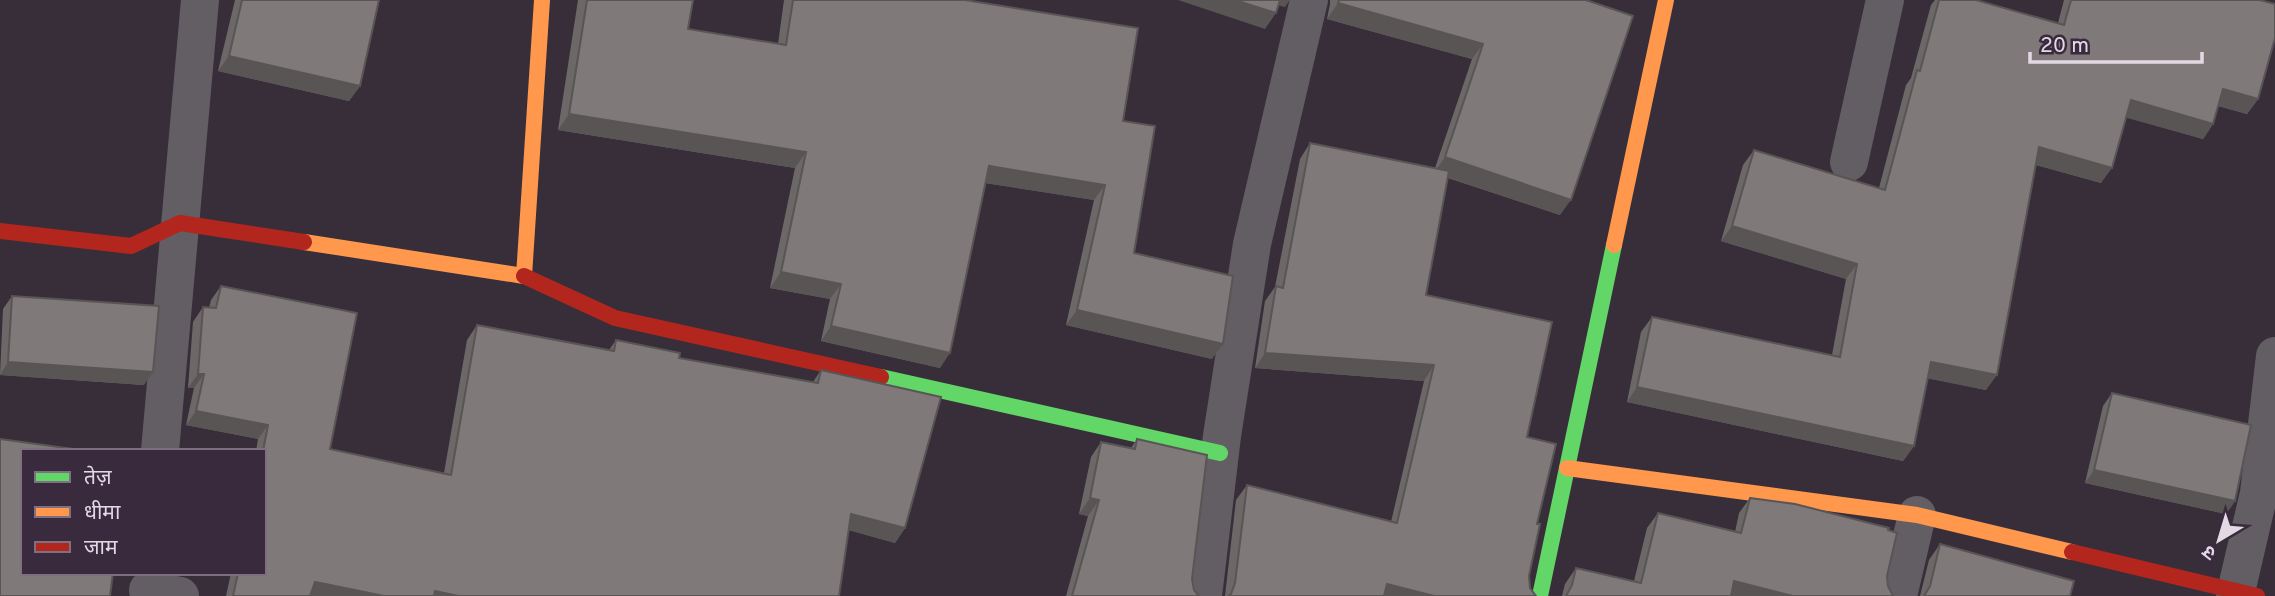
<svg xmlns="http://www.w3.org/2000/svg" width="2275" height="596" viewBox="0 0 2275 596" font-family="Overpass,'Noto Sans Devanagari',sans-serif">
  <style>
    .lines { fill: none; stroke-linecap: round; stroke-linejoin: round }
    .street { stroke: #625e64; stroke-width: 38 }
    .fast { stroke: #63d668; stroke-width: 16 }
    .slow { stroke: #ff974d; stroke-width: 16 }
    .jam { stroke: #b3261e; stroke-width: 16 }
    .wall { fill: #6d6868 }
    .shaded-wall { fill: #595555 }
    .building { fill: #7f7979; stroke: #595555; stroke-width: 2 }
  </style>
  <rect width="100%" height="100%" fill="#372e3a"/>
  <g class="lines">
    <g class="street">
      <polyline points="1849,162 1885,0"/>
      <polyline points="160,451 200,0"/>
      <polyline points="148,590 180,596"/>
      <polyline points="1203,596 1222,436 1252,244 1309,0"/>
      <polyline points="1898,596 1917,515"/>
      <polyline points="2235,596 2259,493 2275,356"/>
    </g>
    <g class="fast">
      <polyline points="881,377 1220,453"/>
      <polyline points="1540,596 1614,245"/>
    </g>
    <g class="slow">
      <polyline points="304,242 524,276 542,0"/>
      <polyline points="1614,245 1666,0"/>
      <polyline points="1567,468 1917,515 2072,552"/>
    </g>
    <g class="jam">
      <polyline points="0,231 131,246 180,223 304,242"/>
      <polyline points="524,276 615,318 881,377"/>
      <polyline points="2072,552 2257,596"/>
    </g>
  </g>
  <g class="wall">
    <polygon points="235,0 379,0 360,86 349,101 218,71"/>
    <polygon points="578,0 693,0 688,29 778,44 784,0 965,0 1123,121 1134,253 1212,359 1066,325 1094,200 986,183 940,368 821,341 830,299 770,288 795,168 558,130"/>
    <polygon points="1330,0 1586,0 1560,215 1448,178 1426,295 1527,437 1537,524 1529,576 1530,588 1536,596 1225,596 1236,500 1247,485 1391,522 1424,381 1255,368 1265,301 1275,287 1300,159 1310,143 1435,168 1472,59 1327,19 1330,4"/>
    <polygon points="1935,0 1976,0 2058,23 2064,0 2260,0 2258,99 2247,114 2218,106 2213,124 2203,139 2126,117 2101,183 2036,165 1986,390 1928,378 1914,446 1903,461 1627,402 1641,332 1652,317 1832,355 1846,279 1721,241 1743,165 1754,150 1879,188 1906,85 1911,78 1931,5"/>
    <polygon points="221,286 330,449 444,473 467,340 477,325 609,350 616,340 679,358 813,382 821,370 905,528 895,543 849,530 839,596 226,596 231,573 264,573 264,451 256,451 258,439 186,425 194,388 188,388 193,322 203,307 209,308 211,300"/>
    <polygon points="12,296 144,385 0,375 3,309"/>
    <polygon points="2112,393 2235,501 2226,514 2085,483 2103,406"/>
    <polygon points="1137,439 1192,579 1194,590 1199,596 1066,596 1088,516 1079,514 1091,457 1101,442 1131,448"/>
    <polygon points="1750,498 1887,576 1888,586 1893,596 1562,596 1565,584 1576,568 1634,581 1647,528 1658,513 1735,532 1739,513"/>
    <polygon points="1940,544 2070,596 1920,596 1929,560"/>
  </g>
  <g class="shaded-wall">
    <polygon points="1178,0 1235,0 1276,13 1265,29"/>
    <polygon points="1275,0 1290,0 1285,7 1273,4"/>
    <polygon points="1338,3 1483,44 1472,59 1327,19"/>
    <polygon points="229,56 360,86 349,101 218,71"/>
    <polygon points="2223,89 2258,99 2247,114 2212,104"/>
    <polygon points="2131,100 2213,124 2203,139 2120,116"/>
    <polygon points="569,114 806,152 795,168 558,130"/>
    <polygon points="2039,147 2112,168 2101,183 2029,163"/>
    <polygon points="1445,157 1571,200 1560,215 1434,173"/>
    <polygon points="989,166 1105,185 1094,200 978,182"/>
    <polygon points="1732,226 1857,264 1846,279 1721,241"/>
    <polygon points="781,272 841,284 830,299 770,288"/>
    <polygon points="1077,310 1223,344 1212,359 1066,325"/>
    <polygon points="831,326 950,353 940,368 821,341"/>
    <polygon points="1265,353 1434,365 1424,381 1255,368"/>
    <polygon points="8,362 153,372 144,385 0,375"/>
    <polygon points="1931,362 1997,375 1986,390 1920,377"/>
    <polygon points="198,374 204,374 194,388 188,388"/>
    <polygon points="1637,387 1914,446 1903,461 1627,402"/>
    <polygon points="196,411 268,425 258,439 186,425"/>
    <polygon points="2094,470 2235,501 2226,514 2085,483"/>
    <polygon points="1090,498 1099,500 1088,516 1079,514"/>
    <polygon points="851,514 905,528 895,543 841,528"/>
    <polygon points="1734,581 1793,596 1723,596"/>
    <polygon points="315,582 384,596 305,596"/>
    <polygon points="1387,584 1434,596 1379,596"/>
    <polygon points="435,591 458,596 431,596"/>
  </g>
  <g class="building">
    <polygon points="242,0 379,0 360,86 229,56"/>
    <polygon points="587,0 693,0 688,29 786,45 793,0 965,0 1138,28 1123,121 1155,126 1134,253 1233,276 1223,344 1077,310 1105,185 989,166 950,353 831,326 841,284 781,272 806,152 569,114"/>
    <polygon points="1235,0 1280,0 1276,13"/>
    <polygon points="1339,0 1586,0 1633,16 1571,200 1445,157 1483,44 1338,3"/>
    <polygon points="1939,0 1976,0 2064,25 2071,0 2260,0 2275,4 2275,38 2258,99 2223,89 2213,124 2131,100 2112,168 2039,147 1997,375 1931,362 1914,446 1637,387 1652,317 1840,357 1857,264 1732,226 1754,150 1885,190 1917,70 1920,71"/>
    <polygon points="1310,143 1449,171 1426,295 1552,322 1527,437 1556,444 1537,524 1540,524 1529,576 1530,588 1536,596 1434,596 1387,584 1384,596 1228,596 1231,594 1235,583 1247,485 1397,523 1434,365 1265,353 1276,286 1283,288"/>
    <polygon points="221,286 357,313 330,449 451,475 477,325 614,351 616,340 680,353 679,358 818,383 821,370 941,397 905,528 851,514 839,596 458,596 435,591 434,596 384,596 315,582 310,596 233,596 238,573 264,573 264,451 263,451 268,425 196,411 204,374 198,374 203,307 216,308"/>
    <polygon points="12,296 159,306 153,372 8,362"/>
    <polygon points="2112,393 2251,425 2235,501 2094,470"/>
    <polygon points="0,439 88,451 23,451 23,573 113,573 110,596 0,596"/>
    <polygon points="1137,439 1207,455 1192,579 1194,590 1199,596 1072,596 1099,500 1090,498 1101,442 1135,449"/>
    <polygon points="1750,498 1795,504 1889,528 1888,530 1897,533 1887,576 1888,586 1893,596 1793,596 1734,581 1731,596 1566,596 1572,585 1576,568 1641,583 1658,513 1741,533"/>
    <polygon points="1940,544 2074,581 2070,596 1924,596 1930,586"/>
  </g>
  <rect x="21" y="449" width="245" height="126" fill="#3a2a3e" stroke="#7e7081" stroke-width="2"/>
  <rect x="35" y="472" width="35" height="10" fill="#63d668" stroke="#7e7081" stroke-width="2"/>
  <text x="84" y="484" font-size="21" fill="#e3d9e5">तेज़</text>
  <rect x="35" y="507" width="35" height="10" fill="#ff974d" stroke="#7e7081" stroke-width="2"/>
  <text x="84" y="519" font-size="21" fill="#e3d9e5">धीमा</text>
  <rect x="35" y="542" width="35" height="10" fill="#b3261e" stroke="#7e7081" stroke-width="2"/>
  <text x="84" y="554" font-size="21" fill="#e3d9e5">जाम</text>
  <g transform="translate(2219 540) rotate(218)" stroke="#3a2a3e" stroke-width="5" paint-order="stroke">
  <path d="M0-5L12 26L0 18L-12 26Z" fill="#e3d9e5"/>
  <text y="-10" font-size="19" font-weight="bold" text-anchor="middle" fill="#e3d9e5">उ</text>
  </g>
  <path d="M2030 52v10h172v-10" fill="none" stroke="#e3d9e5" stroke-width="3.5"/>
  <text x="2040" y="52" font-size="21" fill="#e3d9e5" stroke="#3a2a3e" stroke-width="5" paint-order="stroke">20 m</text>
</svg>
